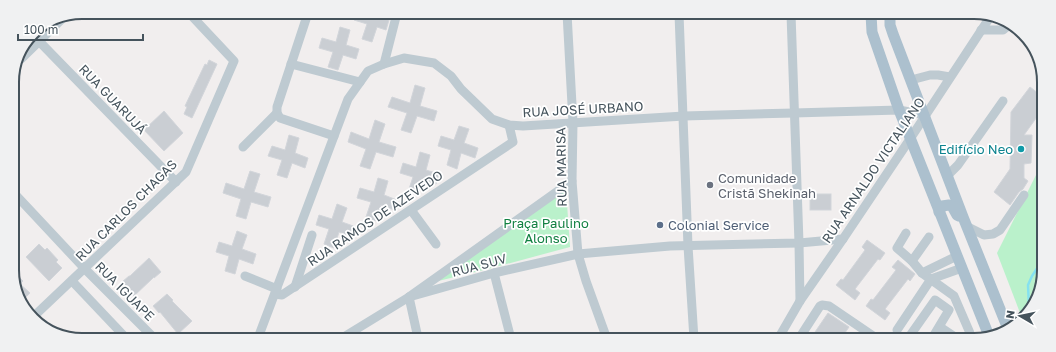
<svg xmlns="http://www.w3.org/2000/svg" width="1056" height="352" viewBox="0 0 1056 352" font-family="'Golos Text',sans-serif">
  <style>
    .green { fill: #baf1cb }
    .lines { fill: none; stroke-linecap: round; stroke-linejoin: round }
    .stream { stroke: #85e1f0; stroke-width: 2.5 }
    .building { fill: #caced3; stroke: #d2d5da }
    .minor { stroke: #becad1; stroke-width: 9 }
    .major { stroke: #acc0ce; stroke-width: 11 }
    .culture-dot { fill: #0f9aa8; stroke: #fff; stroke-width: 1.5 }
    .worship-dot { fill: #6b7280; stroke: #fff; stroke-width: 1.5 }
    .service-dot { fill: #5c6f8a; stroke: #fff; stroke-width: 1.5 }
    .labels { text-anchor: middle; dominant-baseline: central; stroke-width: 3.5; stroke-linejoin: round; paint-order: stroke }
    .street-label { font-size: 13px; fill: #45535c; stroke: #fff }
    .culture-label { font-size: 13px; fill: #0d838f; stroke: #fff; text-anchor: end }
    .worship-label { font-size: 13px; fill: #5b616d; stroke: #fff; text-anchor: start }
    .park-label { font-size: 13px; fill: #128142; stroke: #fff }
    .service-label { font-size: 13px; fill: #4e5e75; stroke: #fff; text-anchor: start }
    .rim { fill: none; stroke: #45535c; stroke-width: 2 }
  </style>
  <rect width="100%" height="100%" fill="#f1eeee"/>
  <g class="green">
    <polygon points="1042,163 1042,288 1022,318 997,253"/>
    <polygon points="566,189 570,247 488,269 434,282"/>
  </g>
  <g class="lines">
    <polyline class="stream" points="1029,307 1028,285 1032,276 1042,261"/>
  </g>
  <g class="building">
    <polygon points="356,13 381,13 380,17 389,20 386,30 377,27 372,42 362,39 367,24 354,20"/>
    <polygon points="340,27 350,30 346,45 359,49 356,59 343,55 338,70 328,67 333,52 319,48 322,38 336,42"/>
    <polygon points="209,60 217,64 192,118 184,114 187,107 185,106 205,64 207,65"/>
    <polygon points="415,85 425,88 420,106 437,111 434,121 417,116 411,133 401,130 407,113 388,107 392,97 410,103"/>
    <polygon points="1030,87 1043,97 1042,110 1024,135 1032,135 1031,163 1024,164 1024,178 1028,181 1023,189 1019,192 1010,205 994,192 1010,169 1011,112"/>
    <polygon points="164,111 183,133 164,151 144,130"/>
    <polygon points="375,120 385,124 379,142 396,147 393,157 376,152 370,169 360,166 366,149 348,142 351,132 369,139"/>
    <polygon points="459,126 469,129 464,143 478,148 475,158 461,153 457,169 447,165 451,150 438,146 441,136 454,140"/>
    <polygon points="289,135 299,138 295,153 308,158 305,168 292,163 287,178 277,175 282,160 268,156 272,146 285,150"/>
    <polygon points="420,152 430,155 426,170 439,174 436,184 423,180 418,195 408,192 413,177 400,173 403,163 416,167"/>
    <polygon points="250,171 260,174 254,192 271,197 268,207 251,202 246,219 236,216 241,199 223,193 226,183 244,189"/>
    <polygon points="378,178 388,181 384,195 397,200 394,210 381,205 376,221 366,217 371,202 357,198 360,188 374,192"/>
    <rect x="810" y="194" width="21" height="16"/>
    <polygon points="337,204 347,208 342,222 356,227 353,237 339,232 334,248 324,244 329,229 316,225 319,215 332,219"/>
    <polygon points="237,231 247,235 242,249 256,254 253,264 239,259 235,274 225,271 229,256 216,252 219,242 232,246"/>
    <polygon points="867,240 885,253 880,260 878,259 855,289 860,293 855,300 836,285 841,279 843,280 865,250 862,247"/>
    <polygon points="39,244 45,250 47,248 58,260 56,262 62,268 49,281 26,257"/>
    <polygon points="149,258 161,272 154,278 154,277 134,296 122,282 129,276 130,276"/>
    <polygon points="898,260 915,274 910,281 908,279 885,309 890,313 885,320 866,306 871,299 873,300 896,270 892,267"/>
    <polygon points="13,271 23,281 20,284 30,293 22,301 13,284"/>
    <polygon points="167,294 173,300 172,301 192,321 178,334 160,312 159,313 153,306"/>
    <polygon points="828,313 849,327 840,340 819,339 813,335"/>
  </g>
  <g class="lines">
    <g class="minor">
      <polyline points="308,13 277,107 277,113 280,118 334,136"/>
      <polyline points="567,13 573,123 572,181 578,254 586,281 607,339"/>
      <polyline points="679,14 688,246 694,339"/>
      <polyline points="791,14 799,243 800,301"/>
      <polyline points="981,30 1003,30 1009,25"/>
      <polyline points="32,34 176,182"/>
      <polyline points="21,59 66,15"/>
      <polyline points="291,64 360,82"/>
      <polyline points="384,64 397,13"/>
      <polyline points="911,80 930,75 938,75 950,77"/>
      <polyline points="243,147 277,113"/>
      <polyline points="947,176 958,165 1003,101"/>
      <polyline points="13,192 85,269 154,338"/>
      <polyline points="411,210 436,244"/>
      <polyline points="968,227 984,235 993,234 1000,230 1024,195"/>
      <polyline points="906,233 897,248 912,261 922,273 954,296 973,340"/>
      <polyline points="912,261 929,237"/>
      <polyline points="494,273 511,339"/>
      <polyline points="922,273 957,256"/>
      <polyline points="245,276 277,289"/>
      <polyline points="72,281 126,338"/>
      <polyline points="295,287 312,235"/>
      <polyline points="275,294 282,295 513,142 509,125"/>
      <polyline points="409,297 494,273 578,254 670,246 799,243 843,239"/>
      <polyline points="409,297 418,338"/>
      <polyline points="32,318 186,172 234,61 188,12"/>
      <polyline points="940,327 955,337 953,340"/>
      <polyline points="897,330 931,279 962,268"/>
      <polyline points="800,337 820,306 822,305 829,306 879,340"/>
      <polyline points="909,337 935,300 949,310 931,340"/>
      <polyline points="258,338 348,99 368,71 384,64 404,58 434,63 451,76 461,89 492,119 509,125 523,126 684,116 794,113 899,110 925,115"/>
      <polyline points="342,338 409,297 572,181"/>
      <polyline points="778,339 800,301 843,239 910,139 992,14"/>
    </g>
    <g class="major">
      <polyline points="871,14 872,32 899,110 989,336"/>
      <polyline points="890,14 890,25 893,34 963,217 1008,329"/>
      <polyline points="939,212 942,206 949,205 952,206 957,215 959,216"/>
    </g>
  </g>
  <circle class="culture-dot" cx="1021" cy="149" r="4"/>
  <circle class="worship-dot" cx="710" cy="185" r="4"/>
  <circle class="service-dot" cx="660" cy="225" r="4"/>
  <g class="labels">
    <g class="street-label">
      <text transform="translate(113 99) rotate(46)">RUA GUARUJÁ</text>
      <text transform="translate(583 109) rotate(-3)">RUA JOSÉ URBANO</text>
      <text transform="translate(561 167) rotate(-91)">RUA MARISA</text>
      <text transform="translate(873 170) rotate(-56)">RUA ARNALDO VICTALIANO</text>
      <text transform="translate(126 210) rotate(-45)">RUA CARLOS CHAGAS</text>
      <text transform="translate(375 218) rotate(-34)">RUA RAMOS DE AZEVEDO</text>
      <text transform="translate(479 265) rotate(-15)">RUA SUV</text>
      <text transform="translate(125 291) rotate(45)">RUA IGUAPE</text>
    </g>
    <g class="culture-label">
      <text x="1013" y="149">Edifício Neo</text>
    </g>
    <g class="worship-label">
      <text x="718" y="178">Comunidade<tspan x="718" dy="15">Cristã Shekinah</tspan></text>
    </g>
    <g class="park-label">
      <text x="546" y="223">Praça Paulino<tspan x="546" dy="15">Alonso</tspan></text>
    </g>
    <g class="service-label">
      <text x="668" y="225">Colonial Service</text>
    </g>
  </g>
  <path d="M0 0H1056V352H0ZM82 19H974A63 63 0 0 1 1037 82V270A63 63 0 0 1 974 333H82A63 63 0 0 1 19 270V82A63 63 0 0 1 82 19Z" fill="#f0f1f2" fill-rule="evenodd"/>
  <path class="rim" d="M82 19H974A63 63 0 0 1 1037 82V270A63 63 0 0 1 974 333H82A63 63 0 0 1 19 270V82A63 63 0 0 1 82 19Z"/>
  <g transform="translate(1020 316) rotate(279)" stroke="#ffffff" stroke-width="3" paint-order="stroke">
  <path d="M0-3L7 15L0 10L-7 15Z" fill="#45535c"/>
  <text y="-6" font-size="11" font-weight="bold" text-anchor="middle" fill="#45535c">N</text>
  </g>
  <path d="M18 34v6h125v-6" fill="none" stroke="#45535c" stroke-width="2"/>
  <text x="24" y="34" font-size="12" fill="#45535c" stroke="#ffffff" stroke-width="3" paint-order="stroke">100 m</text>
</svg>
